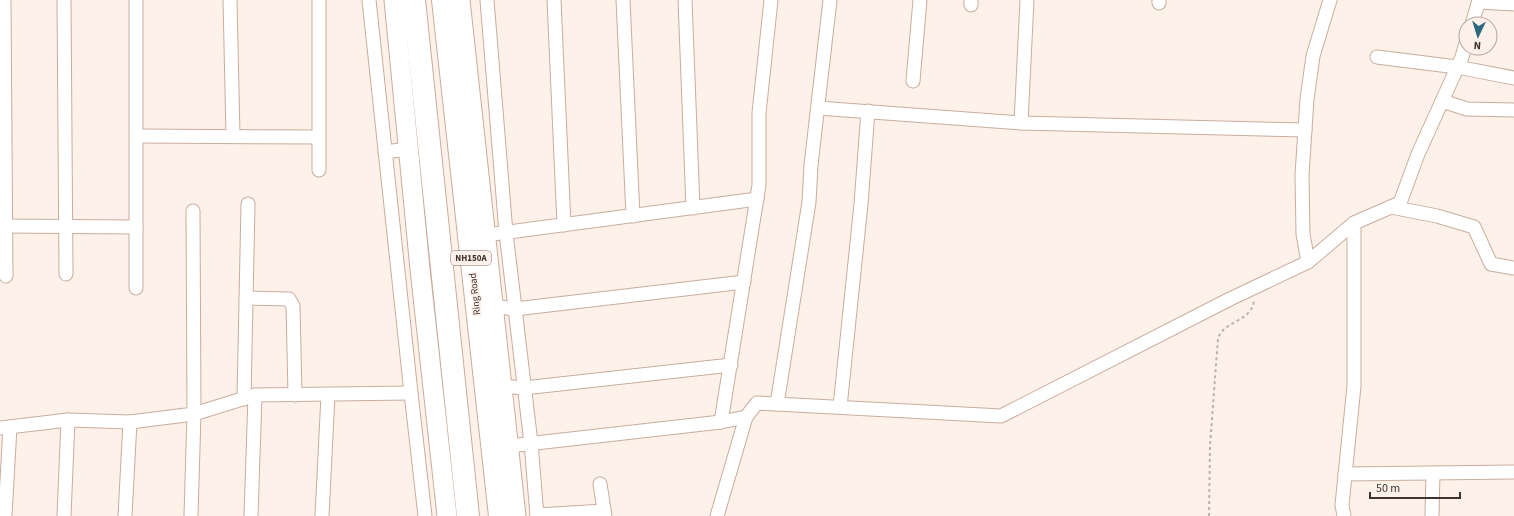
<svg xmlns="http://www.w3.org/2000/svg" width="1514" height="516" viewBox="0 0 1514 516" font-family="'Source Sans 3',sans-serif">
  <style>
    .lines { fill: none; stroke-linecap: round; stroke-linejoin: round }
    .street-casing { stroke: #c9ad9d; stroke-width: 15 }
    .secondary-casing { stroke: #c9ad9d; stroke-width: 21 }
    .highway-casing { stroke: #c9ad9d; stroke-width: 24 }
    .path { stroke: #bdb1aa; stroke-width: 2; stroke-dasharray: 3 3; stroke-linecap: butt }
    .street { stroke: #fff; stroke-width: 13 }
    .secondary { stroke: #fff; stroke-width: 19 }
    .highway { stroke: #fff; stroke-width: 22 }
    .labels { text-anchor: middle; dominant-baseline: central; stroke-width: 3.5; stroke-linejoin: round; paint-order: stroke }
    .shield { fill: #fdf1ea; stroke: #786d66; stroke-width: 1 }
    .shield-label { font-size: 9px; font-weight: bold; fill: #3f342d }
    .street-label { font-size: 10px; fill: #3f342d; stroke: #fdf1ea }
  </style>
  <rect width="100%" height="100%" fill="#fdf1ea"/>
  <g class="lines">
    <g class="street-casing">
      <g id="street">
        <polyline points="4,0 6,276"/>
        <polyline points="64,0 66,274"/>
        <polyline points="136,0 136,288"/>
        <polyline points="230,0 233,135"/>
        <polyline points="319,0 319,170"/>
        <polyline points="369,0 411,393 425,516"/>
        <polyline points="487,0 506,233 531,443 537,516"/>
        <polyline points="554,0 564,225"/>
        <polyline points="623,0 633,216"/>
        <polyline points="685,0 693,208"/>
        <polyline points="1479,2 1514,4"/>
        <polyline points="1159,3 1159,0"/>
        <polyline points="971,5 971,0"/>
        <polyline points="1472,24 1479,0"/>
        <polyline points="1377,57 1457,67 1514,78"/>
        <polyline points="913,81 920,0"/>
        <polyline points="1442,101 1467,109 1514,110"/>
        <polyline points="818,108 1021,123 1305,130"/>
        <polyline points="1021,123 1027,0"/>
        <polyline points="137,136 318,137"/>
        <polyline points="385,152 408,149"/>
        <polyline points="1391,207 1437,216 1474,227 1491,264 1514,268"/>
        <polyline points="0,226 136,227"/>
        <polyline points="486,235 757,199"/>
        <polyline points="1308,262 1303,234 1302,175 1307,99 1313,56 1330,0"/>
        <polyline points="246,298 289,299 293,306 295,395"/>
        <polyline points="493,306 515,309 744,282"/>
        <polyline points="502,386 524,388 731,365"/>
        <polyline points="244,399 248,204"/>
        <polyline points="777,404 809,202 811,165 830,0"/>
        <polyline points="840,407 861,204 868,111"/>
        <polyline points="721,422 759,185 759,113 771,0"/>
        <polyline points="0,428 68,420 130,422 194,414 193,211"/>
        <polyline points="509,446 721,422 746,417"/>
        <polyline points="1345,474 1514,472"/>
        <polyline points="600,484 605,516"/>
        <polyline points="537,515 604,511"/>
        <polyline points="5,516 10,427"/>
        <polyline points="64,516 68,420"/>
        <polyline points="125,516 130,422"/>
        <polyline points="191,516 194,414 255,395 411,393"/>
        <polyline points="251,516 255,395"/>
        <polyline points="322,516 328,395"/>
        <polyline points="717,516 746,417 757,403 1001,416 1230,299 1308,262 1354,223 1400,203 1418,154 1462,57 1466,43"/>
        <polyline points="1344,516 1342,505 1354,386 1354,223"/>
        <polyline points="1432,516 1433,473"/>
      </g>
    </g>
    <g class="secondary-casing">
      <g id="secondary">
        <polyline points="394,0 420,269 447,516"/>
        <polyline points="460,0 516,516"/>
      </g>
    </g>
    <g class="highway-casing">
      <g id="highway">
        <polyline points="414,0 468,516"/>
        <polyline points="443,0 500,516"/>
      </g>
    </g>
    <path class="path" d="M1209 516 1210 446 1218 338C1225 320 1251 322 1254 301"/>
    <use href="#street" class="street"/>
    <use href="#secondary" class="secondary"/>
    <use href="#highway" class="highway"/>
  </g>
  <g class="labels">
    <rect class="shield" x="451" y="251" width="40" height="14" rx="3"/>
    <g class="shield-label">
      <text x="471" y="258">NH150A</text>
    </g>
    <g class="street-label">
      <text transform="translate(475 294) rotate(-96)">Ring Road</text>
    </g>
  </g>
  <g transform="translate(1478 36) rotate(184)"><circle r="19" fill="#fdf1ea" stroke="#b1a59e"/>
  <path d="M0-3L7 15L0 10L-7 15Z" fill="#2d6a81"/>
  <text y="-6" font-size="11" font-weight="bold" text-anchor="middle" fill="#3f342d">N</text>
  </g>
  <path d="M1370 492v6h90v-6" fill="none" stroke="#3f342d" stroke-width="2"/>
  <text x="1376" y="492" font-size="12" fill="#3f342d" stroke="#fdf1ea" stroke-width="3" paint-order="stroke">50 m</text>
</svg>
